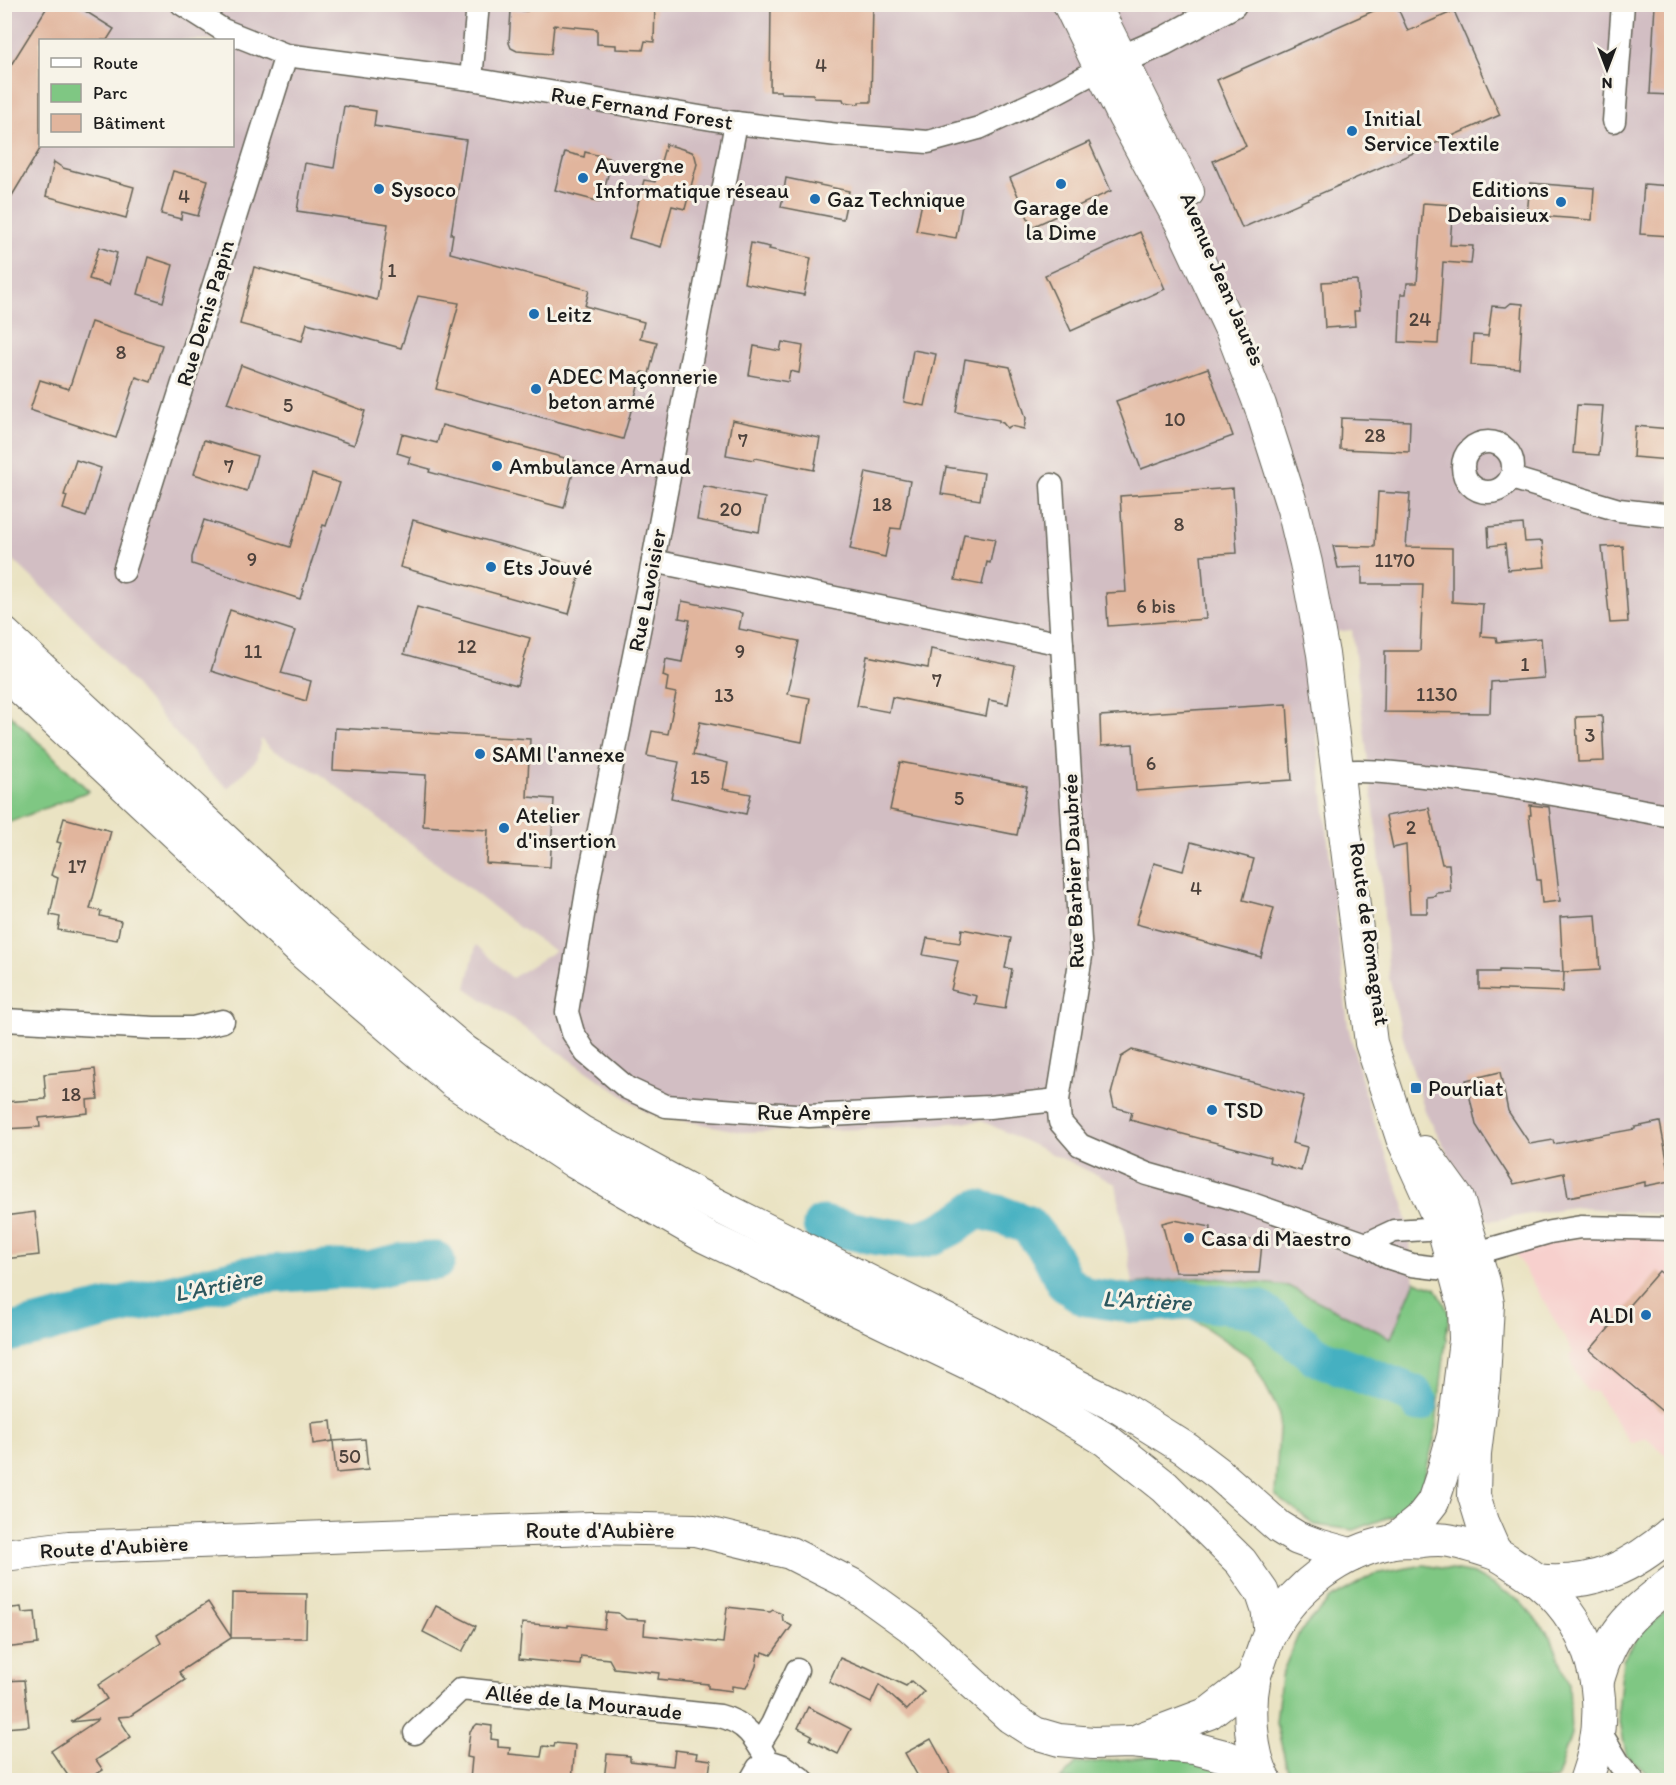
<svg xmlns="http://www.w3.org/2000/svg" width="1676" height="1785" viewBox="0 0 1676 1785" font-family="Itim,sans-serif">
  <style>
    .built { fill: #f7d0cd }
    .industrial { fill: #d2bec3; fill-rule: evenodd }
    .green { fill: #7fc783; stroke: #4e7250; stroke-width: 1.5 }
    .lines { fill: none; stroke-linecap: round; stroke-linejoin: round }
    .river { stroke: #44b0c1; stroke-width: 39 }
    .building { fill: #e1b59d }
    .minor-casing { stroke: #646256; stroke-width: 25 }
    .tertiary-casing { stroke: #646256; stroke-width: 31 }
    .secondary-casing { stroke: #646256; stroke-width: 34 }
    .primary-casing { stroke: #646256; stroke-width: 35 }
    .trunk-casing { stroke: #646256; stroke-width: 35 }
    .minor { stroke: #fff; stroke-width: 22 }
    .tertiary { stroke: #fff; stroke-width: 28 }
    .secondary { stroke: #fff; stroke-width: 32 }
    .primary { stroke: #fff; stroke-width: 33 }
    .trunk { stroke: #fff; stroke-width: 33 }
    .poi-dot { fill: #1f6fb2; stroke: #f7f3e8; stroke-width: 2 }
    .labels { text-anchor: middle; dominant-baseline: central; stroke-width: 6; stroke-linejoin: round; paint-order: stroke }
    .number-label { font-size: 20px; fill: #4d423c }
    .street-label { font-size: 22px; fill: #1c1c1c; stroke: #f7f3e8 }
    .poi-label { font-size: 22px; fill: #1c1c1c; stroke: #f7f3e8; text-anchor: start }
    .water-label { font-size: 24px; font-style: italic; fill: #2c575e; stroke: #f7f3e8 }
  </style>
  <rect width="100%" height="100%" fill="#f7f3e8"/>
  <filter id="ink" filterUnits="userSpaceOnUse"><feTurbulence type="fractalNoise" baseFrequency=".0167" numOctaves="2"/><feDisplacementMap in="SourceGraphic" scale="12" xChannelSelector="R" yChannelSelector="G"/><feConvolveMatrix kernelMatrix="1 2 1 2 8 2 1 2 1" color-interpolation-filters="sRGB"/></filter>
  <filter id="wash" filterUnits="userSpaceOnUse"><feTurbulence type="fractalNoise" baseFrequency=".008" numOctaves="4" result="noise"/><feDisplacementMap in="SourceGraphic" scale="24" xChannelSelector="R" yChannelSelector="G"/><feGaussianBlur stdDeviation="1.35" result="paint"/><feColorMatrix in="noise" values="0 0 0 0 0 0 0 0 0 0 0 0 0 0 0 0 0 1.4 0 .05"/><feComposite in="paint" operator="in"/></filter>
  <g filter="url(#wash)">
    <rect width="100%" height="100%" fill="#eae3c3"/>
    <polygon class="built" points="1671,1231 1672,1451 1667,1456 1646,1438 1631,1444 1596,1392 1587,1391 1577,1376 1570,1355 1573,1352 1515,1253 1534,1244 1581,1238"/>
    <path class="industrial" d="M4 5H1671V1215L1572 1207 1489 1221 1473 1200 1425 1111 1404 1041 1389 978 1379 853 1352 630 1306 635 1348 1026 1368 1105 1404 1204 1415 1281 1391 1338 1288 1286 1205 1277 1133 1284 1116 1184 982 1121 865 1129 742 1132 648 1113 466 988 476 945 512 978 555 951 520 928 319 773 273 750 261 739 256 760 228 788 207 770 89 632 5 552ZM40 40H232V146H40Z"/>
    <g class="green">
      <polygon points="5,710 89,791 5,824"/>
      <polygon points="1205,1277 1288,1286 1391,1338 1415,1281 1436,1288 1449,1313 1435,1435 1422,1488 1400,1513 1354,1530 1315,1525 1275,1495 1280,1414 1251,1358 1184,1313 1133,1284"/>
      <polygon points="1424,1565 1474,1574 1518,1599 1551,1637 1569,1684 1571,1734 1556,1780 1294,1780 1287,1768 1276,1723 1281,1676 1299,1633 1330,1599 1374,1574"/>
      <polygon points="1671,1607 1671,1780 1654,1780 1626,1754 1618,1711 1623,1660 1643,1629"/>
      <polygon points="1186,1753 1246,1780 1060,1780 1076,1764"/>
    </g>
    <g class="lines">
      <g class="river">
        <path d="M822 1225C845 1229 898 1242 919 1239 941 1235 960 1222 977 1209L1001 1215 1028 1225 1050 1253 1065 1283 1086 1297 1134 1304 1186 1300 1258 1309 1316 1356 1413 1394 1419 1403"/>
        <polyline points="4,1334 244,1276 338,1269 368,1270 403,1262 436,1261"/>
      </g>
    </g>
    <g id="blocks">
      <g class="building">
        <polygon points="49,4 74,4 114,29 107,40 40,40 40,149 4,209 4,76"/>
        <polygon points="527,4 655,4 654,42 645,41 643,50 616,49 616,45 597,44 597,29 554,25 551,54 517,51 511,48 509,43 511,10 527,11"/>
        <polygon points="771,4 873,4 871,102 859,102 859,104 844,102 843,99 814,98 813,94 781,93 781,91 770,91"/>
        <polygon points="1389,4 1396,4 1408,31 1454,11 1500,115 1242,228 1213,161 1246,146 1217,80"/>
        <polygon points="1655,4 1671,4 1671,95 1650,94"/>
        <polygon points="344,106 376,111 374,126 466,140 451,234 453,234 450,253 589,290 585,306 644,322 640,338 657,342 649,374 642,372 623,439 436,389 459,303 418,296 401,348 307,323 302,341 240,324 254,267 377,300 388,224 297,211 305,163 334,168"/>
        <polygon points="1089,142 1111,191 1032,227 1010,178"/>
        <polygon points="666,144 692,152 695,156 697,164 685,209 672,206 661,247 629,238 644,180 655,182"/>
        <polygon points="565,152 584,157 585,152 612,159 601,202 555,190"/>
        <polygon points="54,162 63,168 134,187 126,218 46,196"/>
        <polygon points="173,171 208,180 198,216 182,212 181,219 161,214"/>
        <polygon points="786,178 849,191 843,219 781,207"/>
        <polygon points="1530,183 1594,188 1592,220 1527,215"/>
        <polygon points="1644,184 1671,186 1671,236 1640,234"/>
        <polygon points="924,193 963,200 956,238 916,231"/>
        <polygon points="1423,203 1453,205 1450,245 1473,246 1471,264 1443,262 1438,344 1399,342 1401,294 1406,294 1407,283 1417,283"/>
        <polygon points="1140,232 1165,289 1071,331 1045,275"/>
        <polygon points="751,243 770,247 769,249 811,258 804,295 744,283"/>
        <polygon points="99,247 117,253 109,285 89,279"/>
        <polygon points="148,257 173,265 163,302 138,294"/>
        <polygon points="1357,280 1359,311 1354,311 1355,326 1325,328 1322,282"/>
        <polygon points="1511,303 1523,304 1519,368 1471,365 1473,335 1488,336 1492,306 1506,307"/>
        <polygon points="91,322 162,345 151,382 136,377 116,438 30,410 40,380 69,389"/>
        <polygon points="782,342 803,346 799,373 790,371 788,382 749,375 754,346 780,351"/>
        <polygon points="913,350 936,354 925,406 904,402"/>
        <polygon points="965,359 1010,367 1026,418 1024,429 1011,426 1007,428 1003,423 999,422 999,420 956,412"/>
        <polygon points="241,365 365,411 354,445 227,403"/>
        <polygon points="1208,368 1233,436 1141,469 1116,401"/>
        <polygon points="1577,405 1603,406 1599,455 1573,453"/>
        <polygon points="1341,418 1410,421 1409,452 1340,449"/>
        <polygon points="732,420 820,438 814,470 755,458 754,460 726,455"/>
        <polygon points="442,425 576,461 564,508 429,472 430,469 408,463 410,457 397,453 402,434 437,443"/>
        <polygon points="1635,426 1671,429 1669,460 1633,457"/>
        <polygon points="204,440 257,456 247,491 194,474"/>
        <polygon points="76,460 101,468 86,517 63,509 67,496 64,495"/>
        <polygon points="946,467 984,473 980,500 941,494"/>
        <polygon points="866,472 910,481 901,529 891,528 885,557 850,549"/>
        <polygon points="312,474 340,483 326,526 323,525 300,599 192,564 192,557 204,520 290,547"/>
        <polygon points="703,486 765,498 759,532 697,520"/>
        <polygon points="1233,488 1237,553 1201,555 1206,619 1108,626 1106,593 1126,592 1120,496"/>
        <polygon points="1378,492 1410,494 1406,547 1452,548 1452,602 1483,604 1481,636 1496,637 1497,642 1541,638 1544,678 1491,682 1490,713 1384,712 1385,651 1420,651 1423,584 1362,584 1362,567 1338,568 1333,546 1375,547"/>
        <polygon points="413,520 582,567 569,614 400,567"/>
        <polygon points="1523,524 1525,542 1542,541 1545,567 1508,570 1505,544 1489,546 1488,527"/>
        <polygon points="964,534 995,539 990,563 987,562 982,585 955,580"/>
        <polygon points="1623,546 1628,622 1610,623 1602,547"/>
        <polygon points="682,601 742,613 739,629 799,641 788,694 810,698 802,742 700,722 693,755 728,763 723,789 751,794 746,814 671,798 679,762 647,756 652,731 668,734 676,693 666,691 668,678 663,676 666,659 682,662 690,620 679,618"/>
        <polygon points="417,607 530,638 517,685 404,654"/>
        <polygon points="230,610 295,631 281,673 311,681 306,701 211,671"/>
        <polygon points="931,649 1015,666 1008,704 989,700 986,716 892,697 889,712 857,706 867,656 928,668"/>
        <polygon points="1287,704 1292,780 1136,791 1133,744 1101,746 1100,716"/>
        <polygon points="1602,716 1604,761 1578,762 1576,717"/>
        <polygon points="335,728 530,739 527,797 554,799 550,867 486,863 488,830 423,826 426,775 333,770"/>
        <polygon points="900,762 1027,786 1017,835 890,810"/>
        <polygon points="1530,805 1549,807 1560,901 1542,903 1540,880 1537,880 1529,815 1531,815"/>
        <polygon points="1429,808 1442,864 1449,864 1451,892 1436,893 1436,896 1427,897 1427,913 1410,913 1406,845 1393,848 1386,816"/>
        <polygon points="64,818 111,831 90,909 101,911 100,916 121,921 117,940 58,930 60,917 50,915 58,878 51,875 61,843 57,842"/>
        <polygon points="1191,842 1254,859 1243,900 1274,908 1261,957 1136,924 1154,863 1183,871"/>
        <polygon points="1596,915 1600,970 1563,972 1560,917"/>
        <polygon points="962,929 1011,938 1005,968 1012,969 1005,1009 975,1004 977,996 951,990 958,961 923,955 927,938 960,943"/>
        <polygon points="1499,970 1564,972 1563,992 1479,989 1479,972 1499,972"/>
        <polygon points="1132,1050 1304,1096 1292,1143 1307,1147 1301,1171 1269,1162 1270,1157 1130,1120 1132,1112 1114,1107 1111,1094 1121,1057"/>
        <polygon points="95,1069 98,1099 87,1100 88,1113 39,1118 40,1127 4,1129 4,1102 46,1099 44,1074"/>
        <polygon points="1500,1072 1508,1111 1530,1144 1553,1140 1554,1144 1635,1129 1635,1127 1660,1122 1671,1181 1645,1186 1645,1182 1568,1197 1564,1173 1514,1184 1476,1125 1466,1080"/>
        <polygon points="35,1212 39,1255 4,1259 4,1216"/>
        <polygon points="1174,1220 1211,1227 1210,1238 1252,1240 1262,1243 1259,1273 1175,1272 1162,1223"/>
        <polygon points="1659,1271 1671,1281 1671,1401 1663,1412 1590,1350"/>
        <polygon points="331,1421 333,1441 313,1444 311,1423"/>
        <polygon points="365,1439 368,1470 336,1473 333,1441"/>
        <polygon points="232,1593 307,1594 306,1638 231,1638 179,1672 185,1680 130,1716 118,1717 131,1737 96,1760 103,1770 87,1780 71,1780 51,1751 99,1719 71,1722 107,1699 98,1685 161,1643 157,1635 208,1602 231,1637"/>
        <polygon points="436,1606 476,1626 462,1652 423,1632"/>
        <polygon points="21,1607 22,1613 35,1612 38,1644 4,1648 4,1609"/>
        <polygon points="727,1607 770,1612 773,1610 782,1614 783,1621 792,1626 771,1655 763,1652 761,1656 758,1654 756,1666 746,1688 732,1686 732,1691 708,1688 708,1684 658,1679 659,1673 614,1668 609,1659 581,1656 580,1665 519,1659 522,1623 568,1627 568,1625 604,1629 606,1612 618,1613 626,1619 645,1620 644,1635 723,1643"/>
        <polygon points="840,1658 863,1668 864,1666 906,1686 911,1681 924,1692 907,1710 879,1685 871,1703 829,1682"/>
        <polygon points="24,1680 29,1726 4,1728 4,1681"/>
        <polygon points="808,1707 851,1729 838,1754 810,1740 812,1735 798,1728"/>
        <polygon points="477,1724 492,1726 491,1739 498,1740 498,1747 510,1748 509,1754 541,1757 543,1746 554,1747 555,1743 575,1745 572,1780 470,1780 472,1758 467,1757 470,1731"/>
        <polygon points="931,1739 950,1774 938,1780 920,1780 905,1753"/>
        <polygon points="675,1750 697,1753 696,1758 711,1760 708,1780 604,1780 607,1754 630,1756 630,1761 673,1766"/>
      </g>
    </g>
  </g>
  <g filter="url(#ink)">
    <use href="#blocks" fill-opacity="0" stroke="#646256" stroke-width="1.5"/>
    <g class="lines">
      <g class="minor-casing">
        <g id="minor">
          <polyline points="182,4 223,30 286,55 471,79 736,123 838,135 928,142 979,128 1057,92 1100,69"/>
          <polyline points="471,79 478,4"/>
          <polyline points="1614,121 1623,4"/>
          <polyline points="736,123 653,561 588,885 567,1012 573,1033 586,1053 627,1088 666,1106 809,1116 989,1107 1058,1100"/>
          <circle cx="1488" cy="467" r="25"/>
          <polyline points="1511,478 1619,510 1672,516"/>
          <polyline points="1052,485 1062,644"/>
          <polyline points="653,561 1062,644 1081,956 1058,1100 1060,1122 1080,1145 1147,1174 1249,1203 1366,1244 1387,1257 1412,1265 1454,1270 1466,1256 1550,1232 1581,1227 1672,1229"/>
          <polyline points="124,571 286,55"/>
          <path d="M1337 772C1366 769 1395 773 1423 776 1507 783 1589 801 1672 816"/>
          <polyline points="4,1020 154,1028 193,1028 223,1021"/>
          <polyline points="1366,1244 1394,1231 1443,1228 1452,1239"/>
          <polyline points="1599,1730 1620,1765 1633,1780"/>
          <path d="M415 1733 461 1689 720 1716C747 1723 755 1738 768 1761L784 1766 803 1780"/>
          <polyline points="759,1745 772,1724 797,1670"/>
          <polyline points="751,1780 758,1768 768,1761"/>
        </g>
      </g>
      <g class="tertiary-casing">
        <polyline id="tertiary" points="1102,68 1164,41 1232,4"/>
      </g>
      <g class="secondary-casing">
        <g id="secondary">
          <polyline points="1069,4 1124,117 1181,223 1232,332 1260,405 1293,509 1306,563 1323,654 1371,1043 1402,1138 1443,1228 1464,1306 1465,1340 1453,1436 1441,1478 1433,1502 1419,1520 1392,1542"/>
          <polyline points="1094,4 1188,192"/>
          <polyline points="1424,1152 1458,1199 1484,1282 1488,1304 1484,1380 1475,1453 1474,1496 1482,1522 1496,1554"/>
          <polyline points="4,1555 69,1547 354,1536 591,1528 695,1530 790,1553 853,1585 910,1626 1010,1717 1035,1733 1059,1740 1093,1743 1131,1742 1194,1748 1228,1757 1261,1772"/>
          <polyline points="1140,1739 1209,1713 1254,1678"/>
        </g>
      </g>
      <g class="primary-casing">
        <path id="primary" d="M1265 1780C1250 1754 1248 1708 1254 1678 1255 1671 1259 1664 1261 1657 1264 1649 1267 1639 1271 1631 1295 1586 1341 1552 1391 1542 1399 1540 1409 1541 1418 1541 1427 1540 1437 1539 1445 1540 1461 1542 1479 1548 1494 1553 1503 1556 1512 1564 1521 1569 1595 1616 1615 1701 1586 1780"/>
      </g>
      <g class="trunk-casing">
        <g id="trunk">
          <polyline points="4,634 314,924 465,1052 581,1132 714,1204 1119,1407 1186,1449 1219,1474 1279,1527 1297,1538 1316,1545 1352,1555"/>
          <polyline points="4,672 305,954 454,1082 575,1162 706,1237 1016,1386 1106,1440 1165,1487 1241,1562 1262,1592 1268,1610 1270,1632"/>
          <path d="M1539 1581C1592 1586 1633 1567 1672 1532"/>
          <path d="M1597 1682C1612 1628 1630 1616 1672 1582"/>
        </g>
      </g>
      <use href="#minor" class="minor"/>
      <use href="#tertiary" class="tertiary"/>
      <use href="#secondary" class="secondary"/>
      <use href="#primary" class="primary"/>
      <use href="#trunk" class="trunk"/>
    </g>
  </g>
  <g class="poi-dot">
    <circle cx="1352" cy="131" r="6"/>
    <circle cx="583" cy="178" r="6"/>
    <circle cx="1061" cy="184" r="6"/>
    <circle cx="379" cy="189" r="6"/>
    <circle cx="815" cy="199" r="6"/>
    <circle cx="1561" cy="202" r="6"/>
    <circle cx="534" cy="314" r="6"/>
    <circle cx="536" cy="389" r="6"/>
    <circle cx="497" cy="466" r="6"/>
    <circle cx="491" cy="567" r="6"/>
    <circle cx="480" cy="754" r="6"/>
    <circle cx="504" cy="828" r="6"/>
    <rect x="1410" y="1082" width="12" height="12" rx="3"/>
    <circle cx="1212" cy="1110" r="6"/>
    <circle cx="1189" cy="1238" r="6"/>
    <circle cx="1646" cy="1315" r="6"/>
  </g>
  <g class="labels">
    <g class="number-label">
      <text x="821" y="65">4</text>
      <text x="184" y="196">4</text>
      <text x="392" y="270">1</text>
      <text x="1420" y="319">24</text>
      <text x="121" y="352">8</text>
      <text x="288" y="405">5</text>
      <text x="1175" y="419">10</text>
      <text x="1375" y="435">28</text>
      <text x="743" y="440">7</text>
      <text x="229" y="466">7</text>
      <text x="882" y="504">18</text>
      <text x="731" y="509">20</text>
      <text x="1179" y="524">8</text>
      <text x="252" y="559">9</text>
      <text x="1395" y="560">1170</text>
      <text x="1156" y="606">6 bis</text>
      <text x="467" y="646">12</text>
      <text x="253" y="651">11</text>
      <text x="740" y="651">9</text>
      <text x="1525" y="664">1</text>
      <text x="937" y="680">7</text>
      <text x="1437" y="694">1130</text>
      <text x="724" y="695">13</text>
      <text x="1590" y="735">3</text>
      <text x="1151" y="763">6</text>
      <text x="700" y="777">15</text>
      <text x="959" y="798">5</text>
      <text x="1411" y="827">2</text>
      <text x="77" y="866">17</text>
      <text x="1196" y="888">4</text>
      <text x="71" y="1094">18</text>
      <text x="350" y="1456">50</text>
    </g>
    <g class="street-label">
      <text transform="translate(642 108) rotate(9)">Rue Fernand Forest</text>
      <text transform="translate(1223 279) rotate(67)">Avenue Jean Jaurès</text>
      <text transform="translate(205 313) rotate(-73)">Rue Denis Papin</text>
      <text transform="translate(647 590) rotate(-79)">Rue Lavoisier</text>
      <text transform="translate(1073 871) rotate(-92)">Rue Barbier Daubrée</text>
      <text transform="translate(1370 934) rotate(82)">Route de Romagnat</text>
      <text x="814" y="1112">Rue Ampère</text>
      <text x="600" y="1530">Route d'Aubière</text>
      <text transform="translate(114 1547) rotate(-3)">Route d'Aubière</text>
      <text transform="translate(584 1702) rotate(6)">Allée de la Mouraude</text>
    </g>
    <g class="poi-label">
      <text x="1364" y="118">Initial<tspan x="1364" dy="25">Service Textile</tspan></text>
      <text x="595" y="165">Auvergne<tspan x="595" dy="25">Informatique réseau</tspan></text>
      <text x="391" y="189">Sysoco</text>
      <text x="1549" y="189" text-anchor="end">Editions<tspan x="1549" dy="25">Debaisieux</tspan></text>
      <text x="827" y="199">Gaz Technique</text>
      <text x="1061" y="207" text-anchor="middle">Garage de<tspan x="1061" dy="25">la Dime</tspan></text>
      <text x="546" y="314">Leitz</text>
      <text x="548" y="376">ADEC Maçonnerie<tspan x="548" dy="25">beton armé</tspan></text>
      <text x="509" y="466">Ambulance Arnaud</text>
      <text x="503" y="567">Ets Jouvé</text>
      <text x="492" y="754">SAMI l'annexe</text>
      <text x="516" y="815">Atelier<tspan x="516" dy="25">d'insertion</tspan></text>
      <text x="1428" y="1088">Pourliat</text>
      <text x="1224" y="1110">TSD</text>
      <text x="1201" y="1238">Casa di Maestro</text>
      <text x="1634" y="1315" text-anchor="end">ALDI</text>
    </g>
    <g class="water-label">
      <text transform="translate(218 1285) rotate(-11)">L'Artière</text>
      <text transform="translate(1147 1300) rotate(3)">L'Artière</text>
    </g>
  </g>
  <rect width="1676" height="1785" fill="none" stroke="#f7f3e8" stroke-width="24"/>
  <rect x="39" y="39" width="195" height="108" fill="#f7f3e8" stroke="#9f9d96" stroke-width="1.5"/>
  <rect x="51" y="58" width="30" height="9" fill="#ffffff" stroke="#9f9d96" stroke-width="1.5"/>
  <text x="93" y="69" font-size="18" fill="#1c1c1c">Route</text>
  <rect x="51" y="84" width="30" height="18" fill="#7fc783" stroke="#9f9d96" stroke-width="1.5"/>
  <text x="93" y="99" font-size="18" fill="#1c1c1c">Parc</text>
  <rect x="51" y="114" width="30" height="18" fill="#e1b59d" stroke="#9f9d96" stroke-width="1.5"/>
  <text x="93" y="129" font-size="18" fill="#1c1c1c">Bâtiment</text>
  <g transform="translate(1607 69) rotate(180)" stroke="#f7f3e8" stroke-width="4.5" paint-order="stroke">
  <path d="M0-4.5L10 22L0 15L-10 22Z" fill="#1c1c1c"/>
  <text y="-9" font-size="16" font-weight="bold" text-anchor="middle" fill="#1c1c1c">N</text>
  </g>
</svg>
